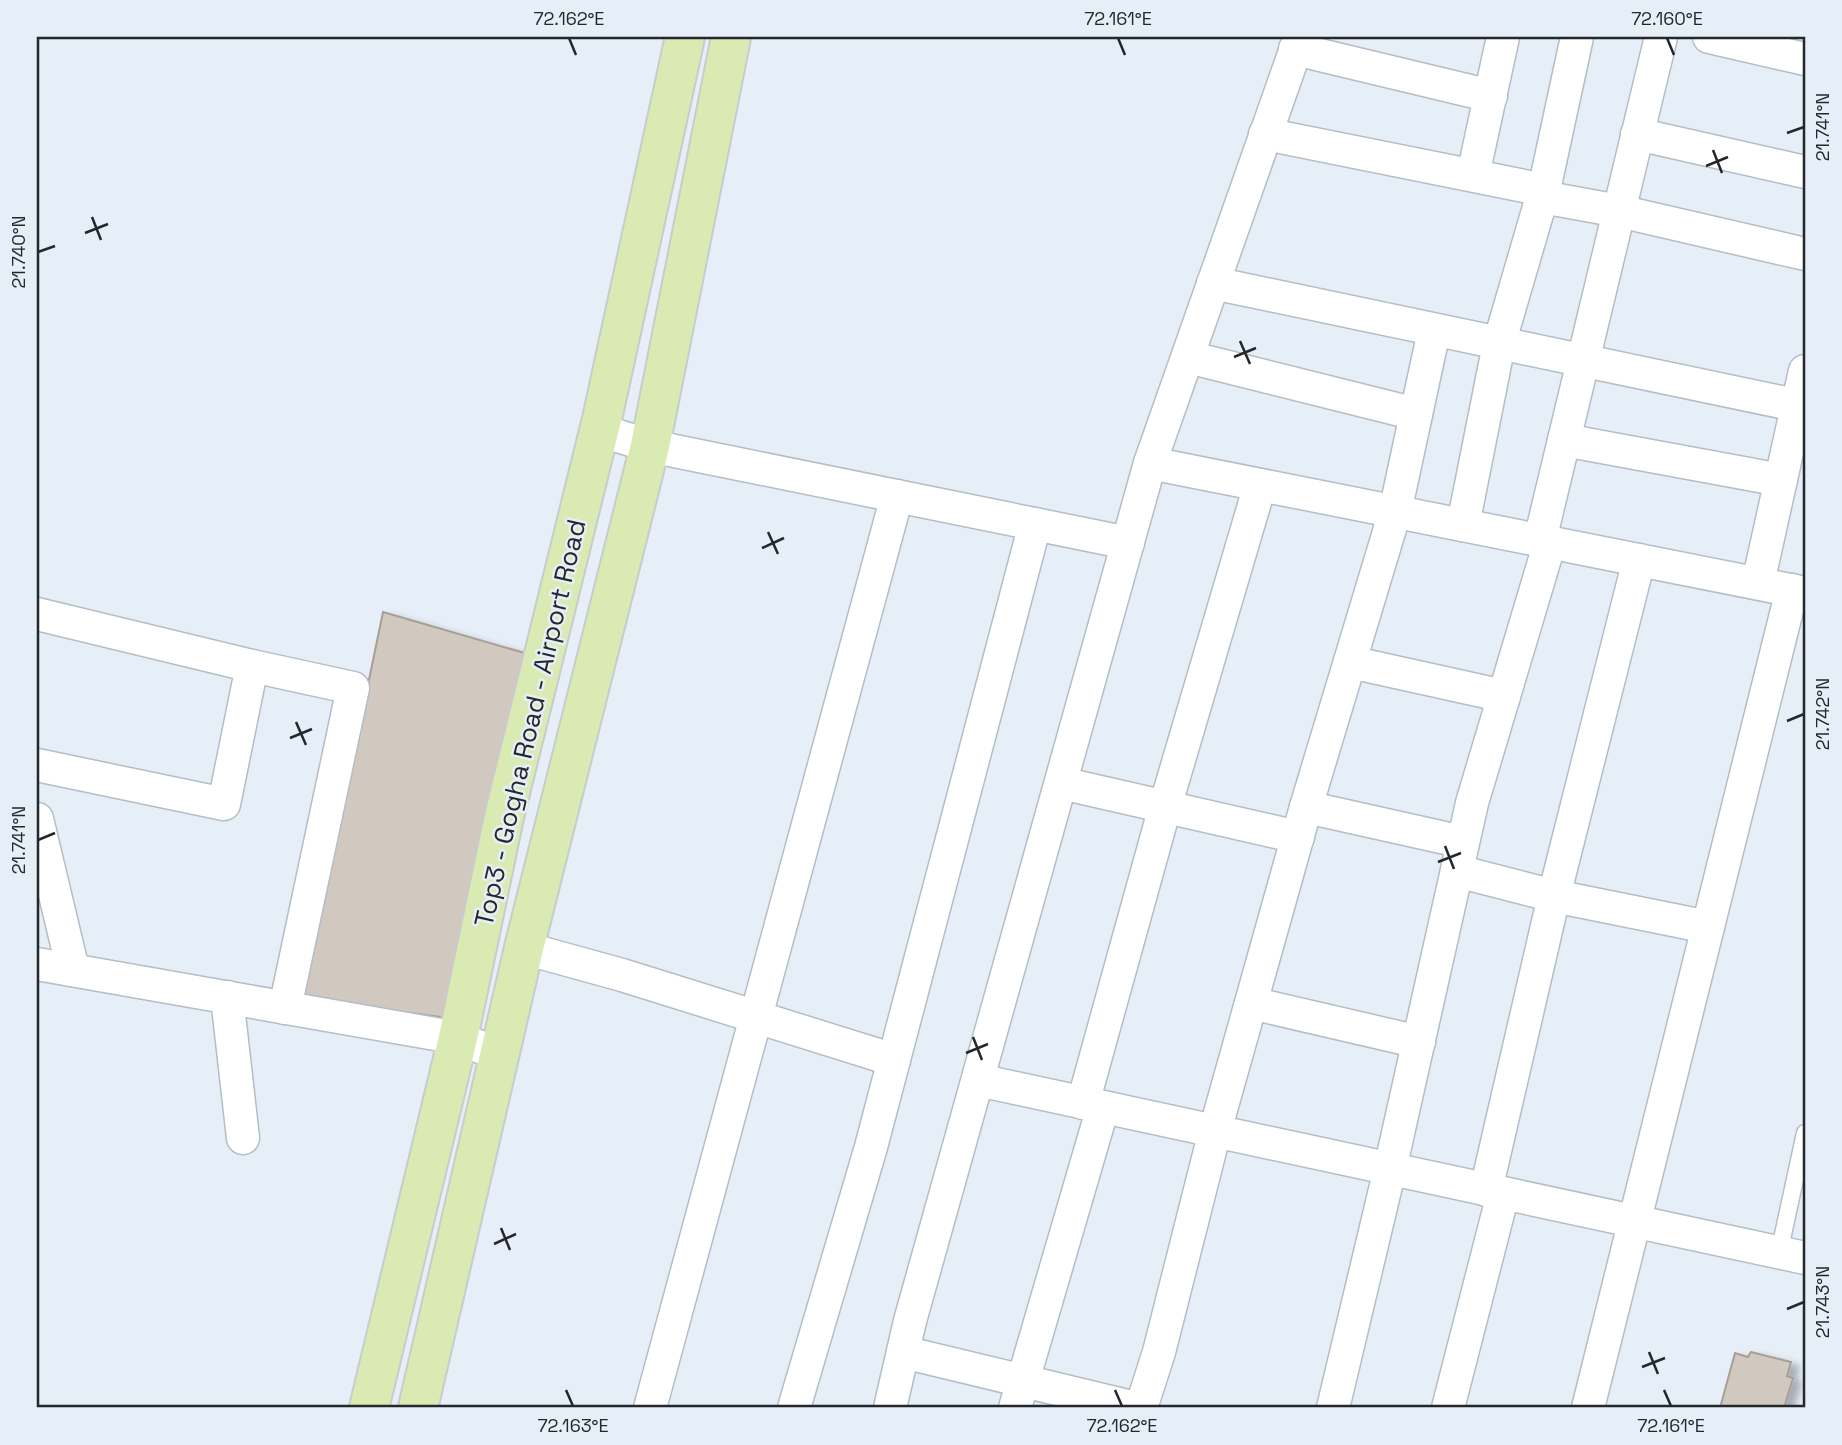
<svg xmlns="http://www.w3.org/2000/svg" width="1842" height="1445" viewBox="0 0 1842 1445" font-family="'Space Grotesk',sans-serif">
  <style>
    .building { fill: #d1c8c0; stroke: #a79f97; stroke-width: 2; filter: url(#shadow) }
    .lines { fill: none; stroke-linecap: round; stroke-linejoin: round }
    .lane-casing { stroke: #b5bdc5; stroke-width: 19 }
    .street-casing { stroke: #b5bdc5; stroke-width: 35 }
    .primary-casing { stroke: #cacbcc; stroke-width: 42 }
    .lane { stroke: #fff; stroke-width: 16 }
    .street { stroke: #fff; stroke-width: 32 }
    .primary { stroke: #d9ebb2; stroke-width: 38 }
    .ticks { fill: none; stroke: #24272b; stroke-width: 2.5 }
    .labels { text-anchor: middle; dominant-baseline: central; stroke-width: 5; stroke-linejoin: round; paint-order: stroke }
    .street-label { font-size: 26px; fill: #24272b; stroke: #e6eef7 }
    .neatline { fill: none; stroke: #24272b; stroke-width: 2.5 }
    .ticks-label { font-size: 18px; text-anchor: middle; fill: #24272b }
  </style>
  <defs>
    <filter id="shadow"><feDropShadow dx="8" dy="4.5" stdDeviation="3.5" flood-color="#0004"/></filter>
  </defs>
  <rect width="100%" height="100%" fill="#e6eef7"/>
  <g class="building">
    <polygon points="383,612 528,654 448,1018 303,999"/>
    <polygon points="1751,1352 1791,1362 1787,1376 1793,1378 1784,1408 1720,1408 1735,1353 1748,1357"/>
  </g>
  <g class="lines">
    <g class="lane-casing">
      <polyline id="lane" points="1779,1253 1805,1133"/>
    </g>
    <g class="street-casing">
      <g id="street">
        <polyline points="1709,37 1805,59"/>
        <polyline points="1295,49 1491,96"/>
        <polyline points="1265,134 1544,190"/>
        <polyline points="1637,134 1805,172"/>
        <polyline points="1473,175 1503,37"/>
        <polyline points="1542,197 1619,211 1805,254"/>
        <polyline points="1213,283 1805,407"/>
        <polyline points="1188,357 1416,414"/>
        <polyline points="599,430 650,446 1128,543"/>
        <polyline points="1564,440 1781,480"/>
        <polyline points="1150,463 1300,37"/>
        <polyline points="1463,525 1499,344 1544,190 1577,37"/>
        <polyline points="1540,540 1661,37"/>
        <polyline points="1758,583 1805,371"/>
        <polyline points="37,614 252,666 224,804 37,765"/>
        <polyline points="1350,662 1504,696"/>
        <polyline points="252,666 353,688 285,1008"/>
        <polyline points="1061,783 1298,837"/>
        <polyline points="1306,807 1463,842"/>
        <polyline points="37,819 73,970"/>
        <polyline points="1457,871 1554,896 1708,927"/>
        <polyline points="524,948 622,975 894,1060"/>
        <polyline points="37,964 458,1038 500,1055"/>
        <polyline points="227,997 243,1138"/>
        <polyline points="1251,1003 1419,1042"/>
        <polyline points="978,1080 1805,1258"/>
        <polyline points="1083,1103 1165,807 1260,485"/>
        <polyline points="1486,1190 1554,896 1639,560"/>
        <polyline points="903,1352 1136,1408"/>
        <polyline points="650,1408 897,496"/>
        <polyline points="794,1408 871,1147 1035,524"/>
        <polyline points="890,1408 910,1321 1150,463 1805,593"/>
        <polyline points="1015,1408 1103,1107"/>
        <polyline points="1141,1408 1159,1352 1215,1131 1306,807 1395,512 1434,331"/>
        <polyline points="1333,1408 1390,1169 1472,803 1550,542"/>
        <polyline points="1448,1408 1503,1194"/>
        <polyline points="1588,1408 1792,590"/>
      </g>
    </g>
    <g class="primary-casing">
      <g id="primary">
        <polyline points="369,1408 458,1038 504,817 602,419 685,37"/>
        <polyline points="418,1408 524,948 650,446 731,37"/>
      </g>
    </g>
    <use href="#lane" class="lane"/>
    <use href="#street" class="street"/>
    <use href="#primary" class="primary"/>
  </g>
  <path class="ticks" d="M569 38 576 55M1118 38 1125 55M1667 38 1674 55M1787 133 1804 127M1713 150 1722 173M1706 166 1728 157M92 217 101 240M85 233 108 224M38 252 55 246M1240 341 1250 364M1234 357 1256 348M768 532 778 554M762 548 784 538M1787 721 1804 714M296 722 306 745M290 738 312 729M38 840 55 833M1445 846 1454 869M1438 862 1461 853M973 1037 982 1060M966 1053 988 1044M501 1228 510 1250M494 1244 516 1234M1787 1309 1804 1302M1649 1352 1658 1374M1642 1367 1665 1358M566 1390 573 1406M1115 1390 1122 1406M1664 1390 1671 1406"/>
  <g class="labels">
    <g class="street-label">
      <text transform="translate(530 723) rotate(-77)">Top3 - Gogha Road - Airport Road</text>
    </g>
  </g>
  <rect width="1842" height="1445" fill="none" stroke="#e6eef7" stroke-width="77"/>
  <rect x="38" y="38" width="1766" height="1368" class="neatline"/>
  <g class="ticks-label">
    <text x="569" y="25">72.162°E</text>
    <text x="1118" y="25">72.161°E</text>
    <text x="1667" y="25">72.160°E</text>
    <text transform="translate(1823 127) rotate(-90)" y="6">21.741°N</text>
    <text transform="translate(19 252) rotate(-90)" y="6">21.740°N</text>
    <text transform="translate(1823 714) rotate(-90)" y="6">21.742°N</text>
    <text transform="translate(19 840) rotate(-90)" y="6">21.741°N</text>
    <text transform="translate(1823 1302) rotate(-90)" y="6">21.743°N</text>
    <text x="573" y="1432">72.163°E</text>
    <text x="1122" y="1432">72.162°E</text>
    <text x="1671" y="1432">72.161°E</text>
  </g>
</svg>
